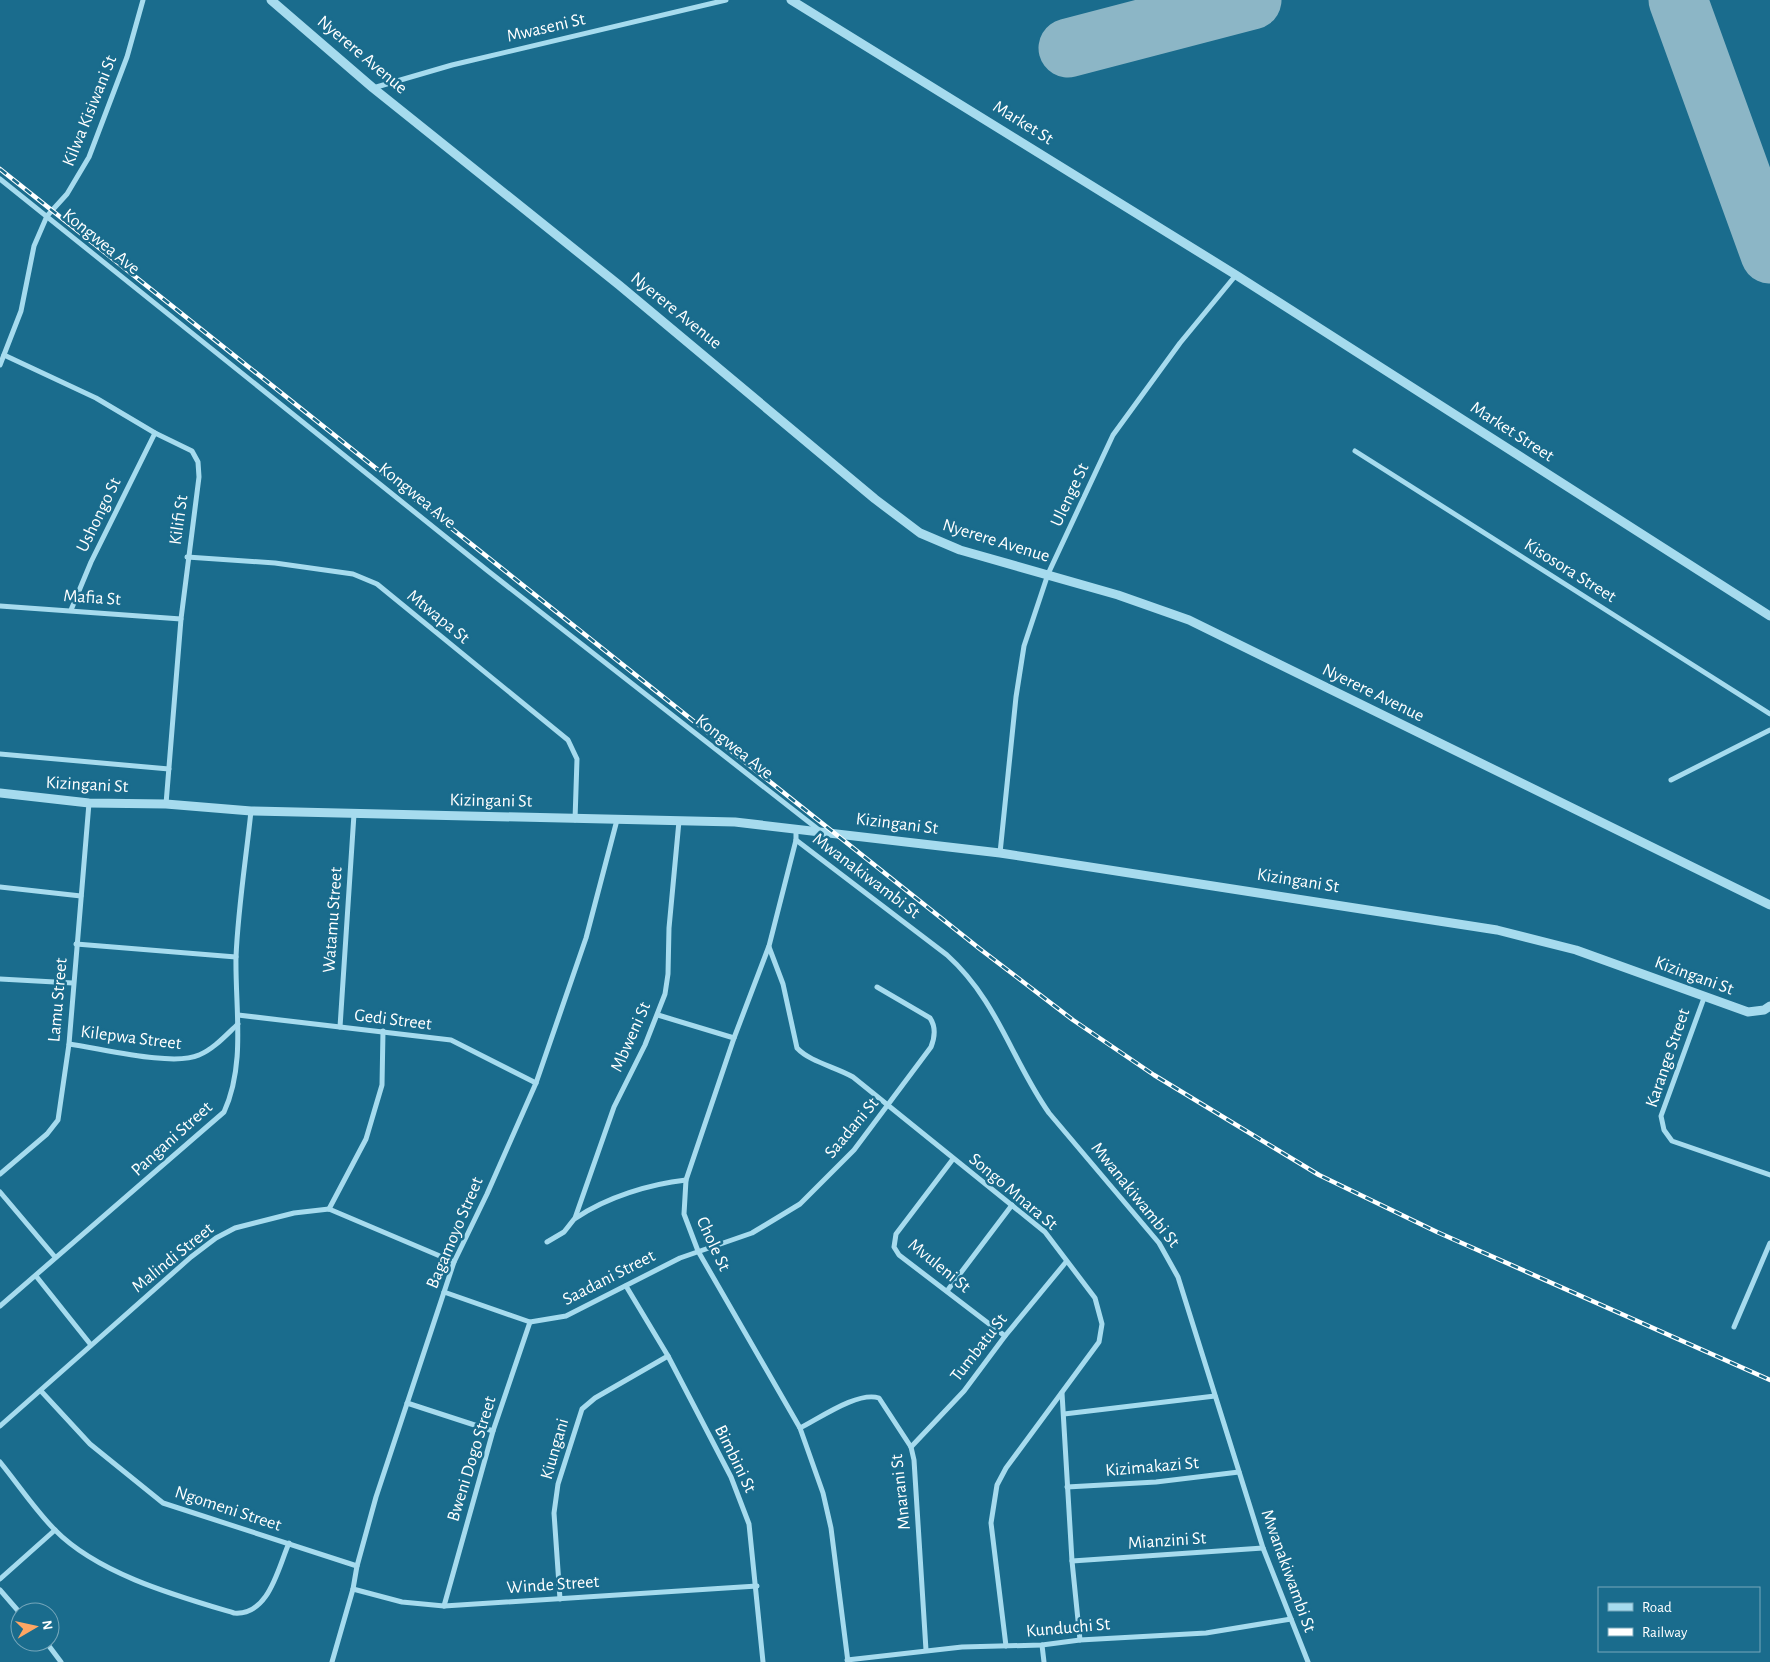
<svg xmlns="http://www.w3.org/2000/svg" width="1770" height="1662" viewBox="0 0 1770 1662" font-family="'Alegreya Sans',sans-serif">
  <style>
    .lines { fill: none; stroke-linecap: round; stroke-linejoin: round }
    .runway { stroke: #8cb6c6; stroke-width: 59 }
    .minor { stroke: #a6dbee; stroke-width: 5 }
    .tertiary { stroke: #a6dbee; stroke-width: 9 }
    .rail-casing { stroke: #fff; stroke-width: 4.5 }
    .rail { stroke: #1a6c8d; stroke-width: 2.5; stroke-dasharray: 8; stroke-linecap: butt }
    .labels { text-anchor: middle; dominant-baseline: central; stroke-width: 5; stroke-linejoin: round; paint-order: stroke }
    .street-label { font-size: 18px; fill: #fff; stroke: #1a6c8d }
  </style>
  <rect width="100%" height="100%" fill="#1a6c8d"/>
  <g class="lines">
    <g class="runway">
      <polyline points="1678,0 1770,254"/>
      <polyline points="1068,48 1252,0"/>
    </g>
    <g class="minor">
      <polyline points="373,88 452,65 726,0"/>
      <polyline points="0,179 488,571 819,830"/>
      <polyline points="4,355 96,398 155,433 192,451 198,462 199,477 181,619 166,804"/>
      <polyline points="0,365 21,311 34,246 47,216 67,194 89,157 127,57 143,0"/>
      <polyline points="1355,451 1770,714"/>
      <polyline points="187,557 275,563 353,574 377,584 568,740 577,759 575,820"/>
      <polyline points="0,606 181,619"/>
      <polyline points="71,610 91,562 155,433"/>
      <polyline points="0,754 169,769"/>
      <polyline points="1671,780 1770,730"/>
      <polyline points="796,829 796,840 769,946 734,1038 686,1180 684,1214 698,1251 800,1428 823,1493 831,1528 848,1662"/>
      <path d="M796 840 947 955C998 1001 1011 1059 1049 1113L1159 1243 1178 1277 1263 1548 1308 1662"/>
      <polyline points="1000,853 1016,697 1024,646 1048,574 1113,435 1180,343 1236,275"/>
      <polyline points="0,887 81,896"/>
      <polyline points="76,944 236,957"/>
      <path d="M769 947 783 984 797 1048C810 1062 836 1067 853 1077L1045 1232 1095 1298 1102 1324 1099 1342 1006 1468 997 1485 991 1523 1006 1646"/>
      <polyline points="0,979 73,983"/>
      <polyline points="1704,998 1661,1116 1664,1130 1672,1141 1770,1175"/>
      <polyline points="238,1015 451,1040 536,1083"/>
      <polyline points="658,1015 734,1038"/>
      <polyline points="340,1027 354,814"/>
      <path d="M69 1044C100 1048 173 1067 199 1055 214 1049 227 1034 238 1024"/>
      <polyline points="953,1159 896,1234 894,1247 899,1255 1005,1336"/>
      <polyline points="0,1174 47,1134 58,1120 69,1044 89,803"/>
      <polyline points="0,1192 55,1257"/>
      <polyline points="329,1209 366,1139 382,1085 383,1031"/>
      <path d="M576 1218C607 1197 650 1184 686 1180"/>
      <polyline points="547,1242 564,1232 575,1218 614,1107 645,1045 665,994 668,974 669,928 679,821"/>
      <polyline points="36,1276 91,1345"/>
      <polyline points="626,1286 668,1356 731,1477 749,1524 763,1662"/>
      <polyline points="947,1291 1012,1205"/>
      <path d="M444 1292 530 1322 566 1316 680 1258 752 1233 800 1204 854 1150 931 1047C935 1037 936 1027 930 1018L877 987"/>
      <path d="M0 1306 224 1112C246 1064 235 1008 236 957 238 908 246 859 251 811"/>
      <polyline points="1734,1327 1770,1243"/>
      <polyline points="41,1391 90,1444 163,1503 357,1566"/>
      <polyline points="1062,1393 1072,1561 1080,1640"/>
      <polyline points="407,1403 493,1431"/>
      <polyline points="1064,1414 1215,1396"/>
      <polyline points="0,1426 191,1257 216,1238 235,1228 294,1213 329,1209 454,1262"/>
      <path d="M800 1428C820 1418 858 1391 879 1398L911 1447 914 1460 926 1650"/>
      <polyline points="911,1447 964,1391 1005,1336 1066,1262"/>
      <path d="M0 1462C18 1484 35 1510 55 1530 98 1574 177 1596 234 1613 269 1616 278 1568 289 1543"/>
      <polyline points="1067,1487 1156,1482 1239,1472"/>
      <polyline points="1072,1561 1263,1548"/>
      <polyline points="0,1579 55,1530"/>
      <polyline points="353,1589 402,1602 444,1606 757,1586"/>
      <polyline points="0,1590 20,1613"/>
      <polyline points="560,1599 554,1513 558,1484 582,1409 595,1398 668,1356"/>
      <polyline points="444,1606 493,1431 530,1322"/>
      <polyline points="46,1642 61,1662"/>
      <polyline points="1042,1645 1044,1662"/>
      <polyline points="847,1660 962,1647 1042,1645 1080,1640 1206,1633 1291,1619"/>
      <polyline points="332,1662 353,1589 357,1566 376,1497 454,1262 487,1194 536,1083 586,938 617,820"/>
    </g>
    <g class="tertiary">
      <polyline points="271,0 373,88 619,285 875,499 920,533 960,550 1118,595 1189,620 1770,905"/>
      <polyline points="791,0 1236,275 1770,616"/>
      <polyline points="0,793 89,803 166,804 251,811 735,822 1000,853 1497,930 1576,950 1748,1012 1764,1010 1770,1006"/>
    </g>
    <g class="rail-casing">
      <polyline id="rail" points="0,169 980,949 1073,1020 1154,1075 1319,1175 1437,1232 1770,1380"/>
    </g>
    <use href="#rail" class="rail"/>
  </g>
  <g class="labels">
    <g class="street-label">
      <text transform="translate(546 28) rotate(-13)">Mwaseni St</text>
      <text transform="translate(362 55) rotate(40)">Nyerere Avenue</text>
      <text transform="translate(90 111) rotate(-68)">Kilwa Kisiwani St</text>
      <text transform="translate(1023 123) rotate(32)">Market St</text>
      <text transform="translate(101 242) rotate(39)">Kongwea Ave</text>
      <text transform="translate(676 311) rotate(39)">Nyerere Avenue</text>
      <text transform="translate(1512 432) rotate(33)">Market Street</text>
      <text transform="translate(1070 495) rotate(-65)">Ulenge St</text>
      <text transform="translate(417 496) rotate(39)">Kongwea Ave</text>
      <text transform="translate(99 515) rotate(-64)">Ushongo St</text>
      <text transform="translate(179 520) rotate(-82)">Kilifi St</text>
      <text transform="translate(996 541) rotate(17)">Nyerere Avenue</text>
      <text transform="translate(1570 571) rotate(32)">Kisosora Street</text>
      <text transform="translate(92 598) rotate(4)">Mafia St</text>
      <text transform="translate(438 617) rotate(39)">Mtwapa St</text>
      <text transform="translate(1373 693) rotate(26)">Nyerere Avenue</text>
      <text transform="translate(734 747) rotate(38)">Kongwea Ave</text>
      <text transform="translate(87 785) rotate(3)">Kizingani St</text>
      <text transform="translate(491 801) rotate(1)">Kizingani St</text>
      <text transform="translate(897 824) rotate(7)">Kizingani St</text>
      <text transform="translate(866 876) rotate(37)">Mwanakiwambi St</text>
      <text transform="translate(1298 881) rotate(9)">Kizingani St</text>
      <text transform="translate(333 920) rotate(-86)">Watamu Street</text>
      <text transform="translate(1694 976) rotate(20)">Kizingani St</text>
      <text transform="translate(58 1000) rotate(-85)">Lamu Street</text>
      <text transform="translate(393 1020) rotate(7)">Gedi Street</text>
      <text transform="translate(631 1037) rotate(-66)">Mbweni St</text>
      <text transform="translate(131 1038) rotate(7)">Kilepwa Street</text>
      <text transform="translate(1668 1058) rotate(-71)">Karange Street</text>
      <text transform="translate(852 1128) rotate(-50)">Saadani St</text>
      <text transform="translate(172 1139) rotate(-42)">Pangani Street</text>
      <text transform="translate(1013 1192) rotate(40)">Songo Mnara St</text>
      <text transform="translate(1135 1195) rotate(51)">Mwanakiwambi St</text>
      <text transform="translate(455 1233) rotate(-67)">Bagamoyo Street</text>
      <text transform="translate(713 1244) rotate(65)">Chole St</text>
      <text transform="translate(173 1258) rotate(-39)">Malindi Street</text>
      <text transform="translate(939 1266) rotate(39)">Mvuleni St</text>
      <text transform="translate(609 1278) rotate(-27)">Saadani Street</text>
      <text transform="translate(979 1348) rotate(-52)">Tumbatu St</text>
      <text transform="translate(555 1449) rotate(-74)">Kiungani</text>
      <text transform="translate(472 1459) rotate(-73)">Bweni Dogo Street</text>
      <text transform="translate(735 1459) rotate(64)">Bimbini St</text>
      <text transform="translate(1152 1467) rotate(-5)">Kizimakazi St</text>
      <text transform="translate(901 1492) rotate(-96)">Mnarani St</text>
      <text transform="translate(228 1509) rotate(18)">Ngomeni Street</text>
      <text transform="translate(1167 1541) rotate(-4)">Mianzini St</text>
      <text transform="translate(1288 1571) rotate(70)">Mwanakiwambi St</text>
      <text transform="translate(553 1585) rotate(-4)">Winde Street</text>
      <text transform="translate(1068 1628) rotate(-5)">Kunduchi St</text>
    </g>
  </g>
  <rect x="1598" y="1587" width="162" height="65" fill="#1a6c8d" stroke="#76a7bb"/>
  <rect x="1608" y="1603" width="25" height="8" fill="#a6dbee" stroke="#76a7bb"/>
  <text x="1642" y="1612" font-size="15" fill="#ffffff">Road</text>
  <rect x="1608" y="1628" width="25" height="8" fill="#ffffff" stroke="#76a7bb"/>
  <text x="1642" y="1637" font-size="15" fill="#ffffff">Railway</text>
  <g transform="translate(35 1627) rotate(81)"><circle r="24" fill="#1a6c8d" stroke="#76a7bb"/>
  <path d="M0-4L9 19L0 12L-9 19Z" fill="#ffa663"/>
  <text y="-8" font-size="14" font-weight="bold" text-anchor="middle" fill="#ffffff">N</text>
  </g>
</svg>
